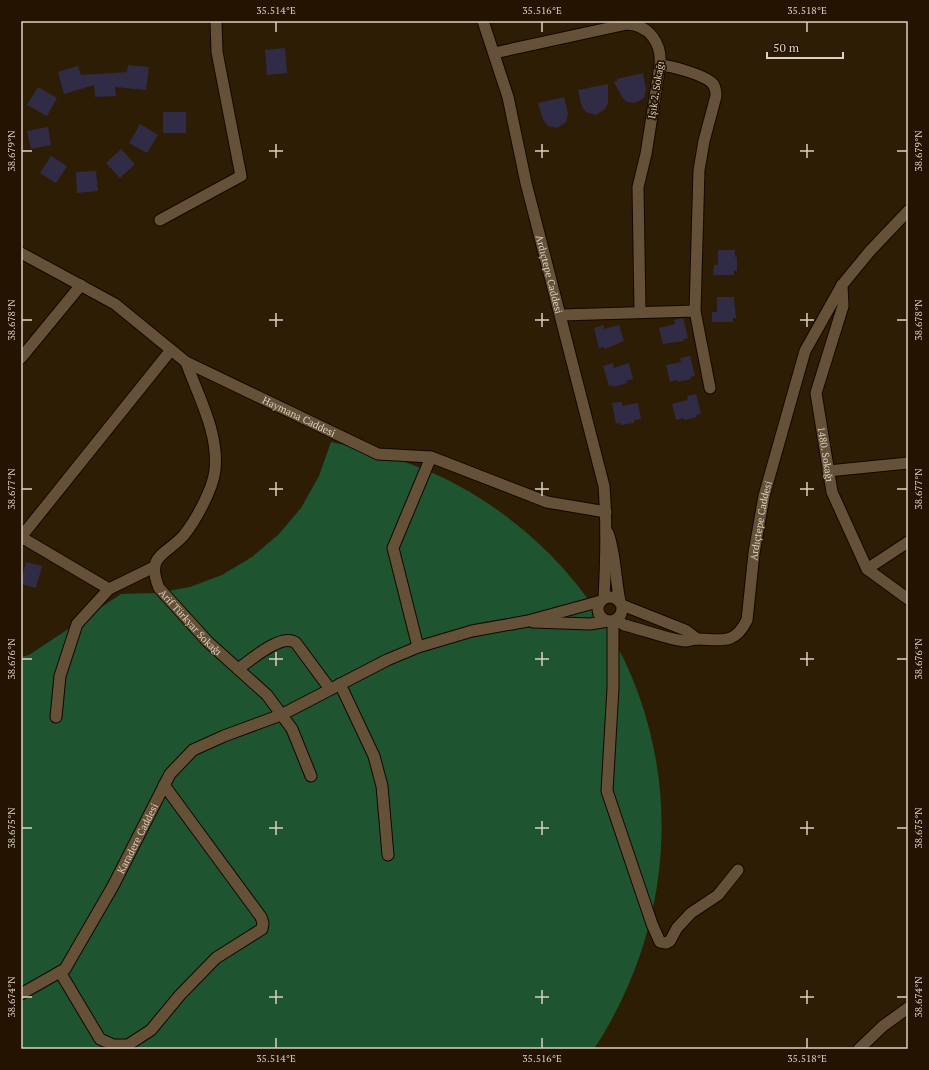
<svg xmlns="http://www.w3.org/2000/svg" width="929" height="1070" viewBox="0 0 929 1070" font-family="'PT Serif',serif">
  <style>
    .green { fill: #1f5430 }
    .building { fill: #302c46 }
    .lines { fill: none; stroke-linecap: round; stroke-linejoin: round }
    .minor-casing { stroke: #150600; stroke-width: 13 }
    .minor { stroke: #645137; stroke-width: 11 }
    .ticks { fill: none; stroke: #dbd0c2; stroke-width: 1.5 }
    .labels { text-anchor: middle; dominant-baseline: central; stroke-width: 3.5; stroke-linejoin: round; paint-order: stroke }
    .street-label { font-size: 10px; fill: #dbd0c2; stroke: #231300 }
    .neatline { fill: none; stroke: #dbd0c2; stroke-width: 1.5 }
    .ticks-label { font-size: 10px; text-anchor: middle; fill: #dbd0c2 }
  </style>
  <rect width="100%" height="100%" fill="#2d1d04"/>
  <path class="green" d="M331 442C379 452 426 466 468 491 667 608 719 858 594 1049H21V657L29 655 121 594 156 593 190 587 222 575 252 557 279 534 301 508 319 476Z"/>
  <g class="building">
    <polygon points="285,48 287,73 267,75 265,50"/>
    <polygon points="128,65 149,67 146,90 115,87 116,96 95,97 94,85 64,94 58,72 78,66 81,75 127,72"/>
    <polygon points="643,73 646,89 644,98 635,103 627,102 622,97 614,82 617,81 617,79"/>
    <polygon points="608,84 608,103 605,109 596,115 586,112 582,107 578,90"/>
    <polygon points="38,87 57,98 47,116 27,105"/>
    <polygon points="564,97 568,114 566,122 557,128 548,126 543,120 538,103"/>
    <rect x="163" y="112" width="23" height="21"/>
    <polygon points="140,124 158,135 147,153 129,143"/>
    <polygon points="48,127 51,145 31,149 27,131"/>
    <polygon points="121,149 135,164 120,178 106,163"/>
    <polygon points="51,156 67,166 56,183 40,173"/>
    <polygon points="96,171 98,191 77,193 76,172"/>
    <polygon points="718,250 735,250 735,257 737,257 737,271 734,271 734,275 713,275 714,265 718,265"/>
    <polygon points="717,297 734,297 736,318 733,318 733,322 712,322 712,312 717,312"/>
    <polygon points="683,318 688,338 683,339 684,341 663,344 659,328 675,324 674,320"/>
    <polygon points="603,325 604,329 619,325 624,341 605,349 604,347 599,348 594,328"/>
    <polygon points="690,356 695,376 690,377 691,379 678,382 677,380 670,382 666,365 681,362 680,358"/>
    <polygon points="613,363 614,368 629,363 633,379 626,381 627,383 614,387 613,385 609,386 603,366"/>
    <polygon points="696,394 701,414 696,415 697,417 684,420 683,418 676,420 672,404 688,400 687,396"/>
    <polygon points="622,402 622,406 638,403 641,419 634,420 634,423 621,425 620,423 616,424 612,403"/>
    <polygon points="26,562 42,566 36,588 21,584"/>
  </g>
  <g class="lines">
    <g class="minor-casing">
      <g id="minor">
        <path id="s1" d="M483 21 508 97 526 183 604 486C607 524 606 561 604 598"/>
        <path d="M494 53 627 24C649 25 662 43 660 65L646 154 638 187 640 311"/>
        <path d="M660 65C672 66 701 74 711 82 715 85 716 91 716 96L704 141 699 170 695 311"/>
        <polyline points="160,220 241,176 217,52 216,21"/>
        <path id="s2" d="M21 253 115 304 186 362 378 454 431 457 547 502 606 512"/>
        <path id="s3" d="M842 285 843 306 816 393 832 492 867 569 908 599"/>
        <polyline points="561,315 695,311 710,388"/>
        <polyline points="21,358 81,285"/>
        <path id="s4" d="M186 362C198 396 219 433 215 470 213 489 196 520 184 535 167 555 145 554 159 588L208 642 267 695 292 729 311 776"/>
        <polyline points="828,471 908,463"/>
        <path d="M608 533C616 555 615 579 620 601"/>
        <polyline points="21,537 171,350"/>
        <polyline points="21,537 109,589 154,567"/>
        <polyline points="867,569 908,542"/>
        <circle cx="610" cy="609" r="12"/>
        <polyline points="622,605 685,630 697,639"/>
        <path id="s5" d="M617 620 624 625C638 628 673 641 685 641 689 641 693 639 697 639 721 639 734 646 747 620L754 553 764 496 805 351 842 285 870 251 908 211"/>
        <polyline points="613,621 613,688 607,791 652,924 660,942 666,943 670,941 677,928 691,913 718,895 738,870"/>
        <polyline points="533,622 590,624 608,621"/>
        <polyline points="418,647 393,548 431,457"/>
        <path d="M238 669C251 660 282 632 296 643L330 689"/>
        <polyline points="340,684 374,756 382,786 388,855"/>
        <polyline points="56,717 60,676 77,624 109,589"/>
        <polyline points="60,972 100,1039 113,1045 128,1045 151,1030 180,995 216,958 262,929 263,923 261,917 164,785"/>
        <path id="s6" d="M21 994 65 969 113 886 170 774 193 750 224 736 281 715 387 660 418 647 472 631 528 621 601 601"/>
        <polyline points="859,1049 883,1026 908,1008"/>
      </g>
    </g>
    <use href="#minor" class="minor"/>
  </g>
  <path class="ticks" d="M276 22V32M542 22V32M807 22V32M276 144V158M542 144V158M807 144V158M22 151H32M269 151H283M535 151H549M800 151H814M897 151H907M276 313V327M542 313V327M807 313V327M22 320H32M269 320H283M535 320H549M800 320H814M897 320H907M276 482V496M542 482V496M807 482V496M22 489H32M269 489H283M535 489H549M800 489H814M897 489H907M276 652V666M542 652V666M807 652V666M22 659H32M269 659H283M535 659H549M800 659H814M897 659H907M276 821V835M542 821V835M807 821V835M22 828H32M269 828H283M535 828H549M800 828H814M897 828H907M276 990V1004M542 990V1004M807 990V1004M22 997H32M269 997H283M535 997H549M800 997H814M897 997H907M276 1038V1048M542 1038V1048M807 1038V1048"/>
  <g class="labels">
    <g class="street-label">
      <text transform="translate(656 90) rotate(-81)">Işık 2. Sokağı</text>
      <text stroke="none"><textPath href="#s1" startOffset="262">Ardıçtepe Caddesi</textPath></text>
      <text stroke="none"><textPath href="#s2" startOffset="324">Haymana Caddesi</textPath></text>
      <text stroke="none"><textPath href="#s3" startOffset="174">1480. Sokağı</textPath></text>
      <text stroke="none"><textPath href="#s5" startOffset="243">Ardıçtepe Caddesi</textPath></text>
      <text stroke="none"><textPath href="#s4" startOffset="298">Arif Türkyar Sokağı</textPath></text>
      <text stroke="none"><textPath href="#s6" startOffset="200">Karadere Caddesi</textPath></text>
    </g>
  </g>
  <rect width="929" height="1070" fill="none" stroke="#231300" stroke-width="44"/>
  <path d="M767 52v6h76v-6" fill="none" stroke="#dbd0c2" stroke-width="2"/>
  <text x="773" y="52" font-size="12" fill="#dbd0c2" stroke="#231300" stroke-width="3" paint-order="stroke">50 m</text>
  <rect x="22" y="22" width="885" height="1026" class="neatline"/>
  <g class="ticks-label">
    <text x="276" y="14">35.514°E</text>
    <text x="542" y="14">35.516°E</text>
    <text x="807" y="14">35.518°E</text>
    <text transform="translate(11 151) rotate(-90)" y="4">38.679°N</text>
    <text transform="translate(918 151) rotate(-90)" y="4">38.679°N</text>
    <text transform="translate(11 320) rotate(-90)" y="4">38.678°N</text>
    <text transform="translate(918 320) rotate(-90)" y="4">38.678°N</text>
    <text transform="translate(11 489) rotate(-90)" y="4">38.677°N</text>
    <text transform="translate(918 489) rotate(-90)" y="4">38.677°N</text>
    <text transform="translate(11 659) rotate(-90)" y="4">38.676°N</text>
    <text transform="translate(918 659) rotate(-90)" y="4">38.676°N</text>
    <text transform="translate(11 828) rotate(-90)" y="4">38.675°N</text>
    <text transform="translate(918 828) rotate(-90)" y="4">38.675°N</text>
    <text transform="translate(11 997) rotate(-90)" y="4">38.674°N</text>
    <text transform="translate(918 997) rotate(-90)" y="4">38.674°N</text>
    <text x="276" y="1062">35.514°E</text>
    <text x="542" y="1062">35.516°E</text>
    <text x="807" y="1062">35.518°E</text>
  </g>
</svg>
